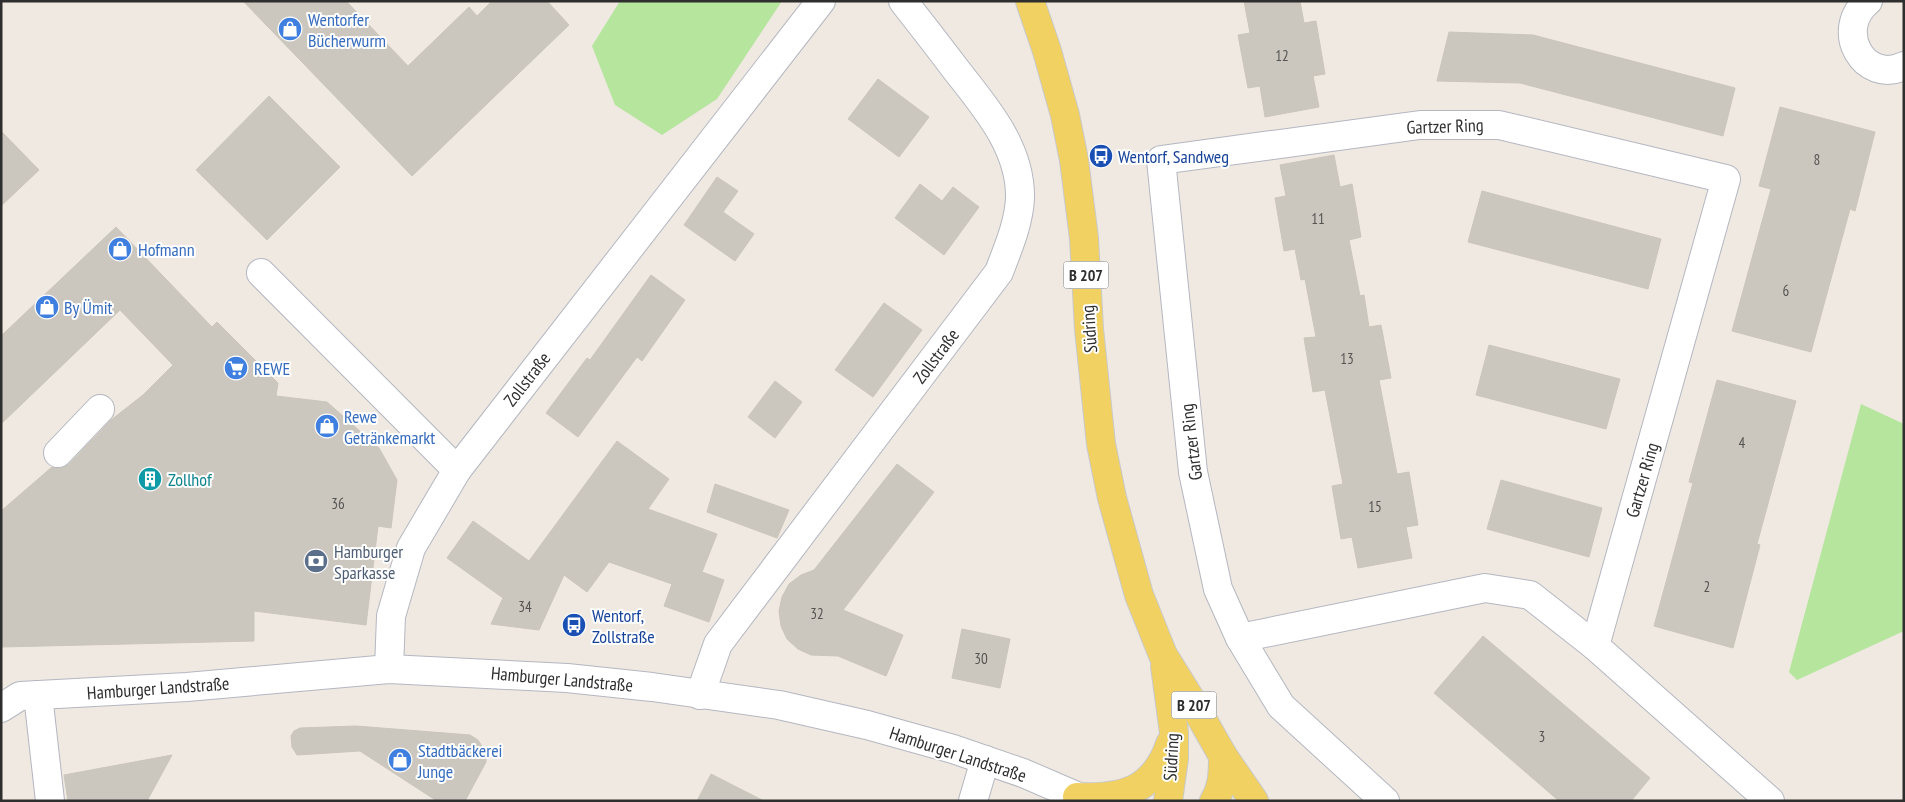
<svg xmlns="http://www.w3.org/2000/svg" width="1905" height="802" viewBox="0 0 1905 802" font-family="'PT Sans Narrow',sans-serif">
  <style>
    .green { fill: #b6e59e }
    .building { fill: #cbc7bf; stroke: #cbc5ba }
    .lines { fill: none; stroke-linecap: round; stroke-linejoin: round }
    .minor-casing { stroke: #b4b7c1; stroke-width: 30 }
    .major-casing { stroke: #c9c9c9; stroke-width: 30 }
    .minor { stroke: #fff; stroke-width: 28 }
    .major { stroke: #f2d163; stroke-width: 28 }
    .labels { text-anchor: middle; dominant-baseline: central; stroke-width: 4; stroke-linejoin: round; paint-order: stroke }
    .number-label { font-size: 15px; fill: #555452 }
    .shield { fill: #fff; stroke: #6d6d6d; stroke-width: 1 }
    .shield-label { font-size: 16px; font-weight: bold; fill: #2e2e2e }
    .shop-label { font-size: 18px; fill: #366cbe; stroke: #fff; text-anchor: start }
    .street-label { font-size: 18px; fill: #2e2e2e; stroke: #fff }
    .transit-label { font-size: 18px; fill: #164399; stroke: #fff; text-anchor: start }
    .culture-label { font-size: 18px; fill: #0d838f; stroke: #fff; text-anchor: start }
    .service-label { font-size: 18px; fill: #4e5e75; stroke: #fff; text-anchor: start }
  </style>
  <rect width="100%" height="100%" fill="#efe9e1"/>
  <g class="green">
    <polygon points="620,1 782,1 717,99 662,135 615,105 592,46"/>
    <polygon points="1861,404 1904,424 1904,631 1797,680 1789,672"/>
  </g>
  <g class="building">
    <polygon points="243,1 346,1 408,66 469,7 477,16 492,1 547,1 569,25 412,176"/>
    <polygon points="1244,1 1300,1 1304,23 1316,21 1325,74 1313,76 1319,107 1265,117 1260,86 1248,88 1238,35 1250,33"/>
    <polygon points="1449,32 1533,35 1735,88 1723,136 1520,83 1437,81"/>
    <polygon points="878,79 929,117 899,157 848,119"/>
    <polygon points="269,96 340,167 267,240 196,170"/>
    <polygon points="1780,107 1875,132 1855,211 1850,209 1811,352 1732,331 1771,189 1759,186"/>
    <polygon points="1,131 39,170 1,206"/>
    <polygon points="1334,155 1340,187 1352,184 1361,237 1349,240 1360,296 1364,295 1369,327 1381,325 1391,378 1379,380 1397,474 1409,472 1418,525 1406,527 1412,558 1358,568 1352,537 1341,539 1332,486 1343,484 1325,390 1313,392 1304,338 1316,337 1305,279 1301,280 1295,249 1284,251 1275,198 1286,196 1280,165"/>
    <polygon points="717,177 738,191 723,212 754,234 735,261 684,225"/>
    <polygon points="920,184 942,201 953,187 979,207 944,255 895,218"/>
    <polygon points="1482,191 1661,239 1648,289 1468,242"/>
    <polygon points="116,227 212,327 217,322 278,383 276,396 327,402 379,448 397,480 391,528 378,526 366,625 254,611 254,641 1,647 1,511 52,467 62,468 69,464 111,420 143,395 173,365 120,310 1,424 1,336"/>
    <polygon points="651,275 685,300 642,361 637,357 578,437 546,413 587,358 590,360"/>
    <polygon points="884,303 922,330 873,397 835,370"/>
    <polygon points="1489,345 1620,379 1606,429 1476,395"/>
    <polygon points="1717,380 1796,401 1757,544 1760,545 1733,648 1654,626 1693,483 1689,482"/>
    <polygon points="775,381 802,402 775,438 748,417"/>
    <polygon points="617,441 669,479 648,509 717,534 702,572 724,580 709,622 664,606 672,584 609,562 587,592 564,575 539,630 491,624 503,598 447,558 473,521 529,561"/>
    <polygon points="897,464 934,492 843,610 903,635 886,676 838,656 811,655 798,649 787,639 781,626 779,611 782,597 789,584 801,575 814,570"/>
    <polygon points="1501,480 1602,508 1589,557 1487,529"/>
    <polygon points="715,484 789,510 777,538 707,512"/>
    <polygon points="962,629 1010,639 1000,688 952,678"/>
    <polygon points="1483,636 1650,778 1631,801 1559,801 1434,693"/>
    <polygon points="356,726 470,735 478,740 483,748 486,754 486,762 465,801 437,801 360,751 297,755 292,747 291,736 294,731 300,728"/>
    <polygon points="172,755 147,801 68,801 64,775"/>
    <polygon points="711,774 764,801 697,801"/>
  </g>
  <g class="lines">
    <g class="minor-casing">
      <g id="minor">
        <path d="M1868 1C1833 30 1864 85 1904 66"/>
        <polyline points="261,273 457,470"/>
        <polyline points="58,453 100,409"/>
        <polyline points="1240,638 1485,588 1530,595 1595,646 1770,801"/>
        <polyline points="389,669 391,616 411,548 457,470 821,1"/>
        <polyline points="38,695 50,801"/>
        <path d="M700 695 718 644 999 272C1008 248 1019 223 1020 198 1021 148 986 108 957 71 939 47 921 24 903 1"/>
        <polyline points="1,708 20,696 187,687 389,669 567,678 652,687 779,705 867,725 953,749 1023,773 1088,801"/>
        <polyline points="973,801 985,760"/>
        <polyline points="1385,801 1281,706 1240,638 1218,589 1193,472 1161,160 1420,125 1499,125 1726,179 1595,646"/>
      </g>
    </g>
    <g class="major-casing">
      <g id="major">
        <polyline points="1030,1 1047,51 1065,115 1074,160 1084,238 1089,329 1101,444 1112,498 1139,595 1163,655 1194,705 1223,756 1254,801"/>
        <polyline points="1165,666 1174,733 1174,758 1168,801"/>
        <path d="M1077 797C1123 799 1154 791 1170 744"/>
        <path d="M1214 801C1223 787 1223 771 1223 756"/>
      </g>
    </g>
    <use href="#minor" class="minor"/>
    <use href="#major" class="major"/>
  </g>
  <defs>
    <g id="shop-disc" transform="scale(1.25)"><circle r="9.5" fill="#3f7fe0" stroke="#fff"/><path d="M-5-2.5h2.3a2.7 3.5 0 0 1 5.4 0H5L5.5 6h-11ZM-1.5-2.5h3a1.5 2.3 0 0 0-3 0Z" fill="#fff"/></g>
    <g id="bus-disc" transform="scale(1.25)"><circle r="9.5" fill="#1a4fb4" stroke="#fff"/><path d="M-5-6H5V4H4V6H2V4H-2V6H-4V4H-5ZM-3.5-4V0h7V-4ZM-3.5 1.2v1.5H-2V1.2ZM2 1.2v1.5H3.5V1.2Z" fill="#fff"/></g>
    <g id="supermarket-disc" transform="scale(1.25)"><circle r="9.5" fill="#3f7fe0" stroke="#fff"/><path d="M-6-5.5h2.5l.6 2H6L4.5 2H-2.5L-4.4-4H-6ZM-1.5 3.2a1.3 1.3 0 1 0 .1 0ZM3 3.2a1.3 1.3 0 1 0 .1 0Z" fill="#fff"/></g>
    <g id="building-disc" transform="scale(1.25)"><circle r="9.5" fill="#0f9aa8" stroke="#fff"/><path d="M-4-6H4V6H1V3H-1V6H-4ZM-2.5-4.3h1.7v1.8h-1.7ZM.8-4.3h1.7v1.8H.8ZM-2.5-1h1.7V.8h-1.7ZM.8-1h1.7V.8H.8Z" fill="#fff"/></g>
    <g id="bank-disc" transform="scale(1.25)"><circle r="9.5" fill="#5c6f8a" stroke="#fff"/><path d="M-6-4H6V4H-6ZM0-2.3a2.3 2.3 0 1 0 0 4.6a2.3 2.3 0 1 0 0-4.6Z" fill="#fff"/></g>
  </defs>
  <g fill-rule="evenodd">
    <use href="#shop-disc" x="290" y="29"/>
    <use href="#bus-disc" x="1101" y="156"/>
    <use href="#shop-disc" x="120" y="249"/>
    <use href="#shop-disc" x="47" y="307"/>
    <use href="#supermarket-disc" x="236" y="368"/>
    <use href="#shop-disc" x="327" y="426"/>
    <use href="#building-disc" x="150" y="479"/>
    <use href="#bank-disc" x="316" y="561"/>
    <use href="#bus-disc" x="574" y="625"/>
    <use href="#shop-disc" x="400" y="760"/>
  </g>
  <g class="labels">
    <g class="number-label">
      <text x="1282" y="55">12</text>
      <text x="1817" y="159">8</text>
      <text x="1318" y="218">11</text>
      <text x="1786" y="290">6</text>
      <text x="1347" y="358">13</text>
      <text x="1742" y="442">4</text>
      <text x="338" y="503">36</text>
      <text x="1375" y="506">15</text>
      <text x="1707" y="586">2</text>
      <text x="525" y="606">34</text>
      <text x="817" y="613">32</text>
      <text x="981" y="658">30</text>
      <text x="1542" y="736">3</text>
    </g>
    <g class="shield">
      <rect x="1063.5" y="261.5" width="45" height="27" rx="4"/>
      <rect x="1171.5" y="691.5" width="45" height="27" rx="4"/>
    </g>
    <g class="shield-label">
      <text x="1086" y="275">B 207</text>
      <text x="1194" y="705">B 207</text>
    </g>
    <g class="shop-label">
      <text x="308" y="19">Wentorfer<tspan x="308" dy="21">Bücherwurm</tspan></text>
      <text x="138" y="249">Hofmann</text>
      <text x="64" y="307">By Ümit</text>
      <text x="254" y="368">REWE</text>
      <text x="344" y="416">Rewe<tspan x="344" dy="21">Getränkemarkt</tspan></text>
      <text x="418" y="750">Stadtbäckerei<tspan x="418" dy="21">Junge</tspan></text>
    </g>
    <g class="street-label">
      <text transform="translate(1445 126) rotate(-2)">Gartzer Ring</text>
      <text transform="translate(1089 329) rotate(-94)">Südring</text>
      <text transform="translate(936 356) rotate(-53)">Zollstraße</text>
      <text transform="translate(527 379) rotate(-52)">Zollstraße</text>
      <text transform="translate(1191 442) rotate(-97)">Gartzer Ring</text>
      <text transform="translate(1642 480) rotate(-74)">Gartzer Ring</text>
      <text transform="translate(562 679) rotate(5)">Hamburger Landstraße</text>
      <text transform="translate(158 688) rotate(-4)">Hamburger Landstraße</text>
      <text transform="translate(958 754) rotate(18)">Hamburger Landstraße</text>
      <text transform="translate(1171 757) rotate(-87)">Südring</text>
    </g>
    <g class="transit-label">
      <text x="1118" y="156">Wentorf, Sandweg</text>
      <text x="592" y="615">Wentorf,<tspan x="592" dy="21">Zollstraße</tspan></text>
    </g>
    <g class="culture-label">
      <text x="168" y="479">Zollhof</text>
    </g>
    <g class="service-label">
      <text x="334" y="551">Hamburger<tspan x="334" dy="21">Sparkasse</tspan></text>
    </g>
  </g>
  <rect width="1905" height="802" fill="none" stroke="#2e2e2e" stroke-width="5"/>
</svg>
